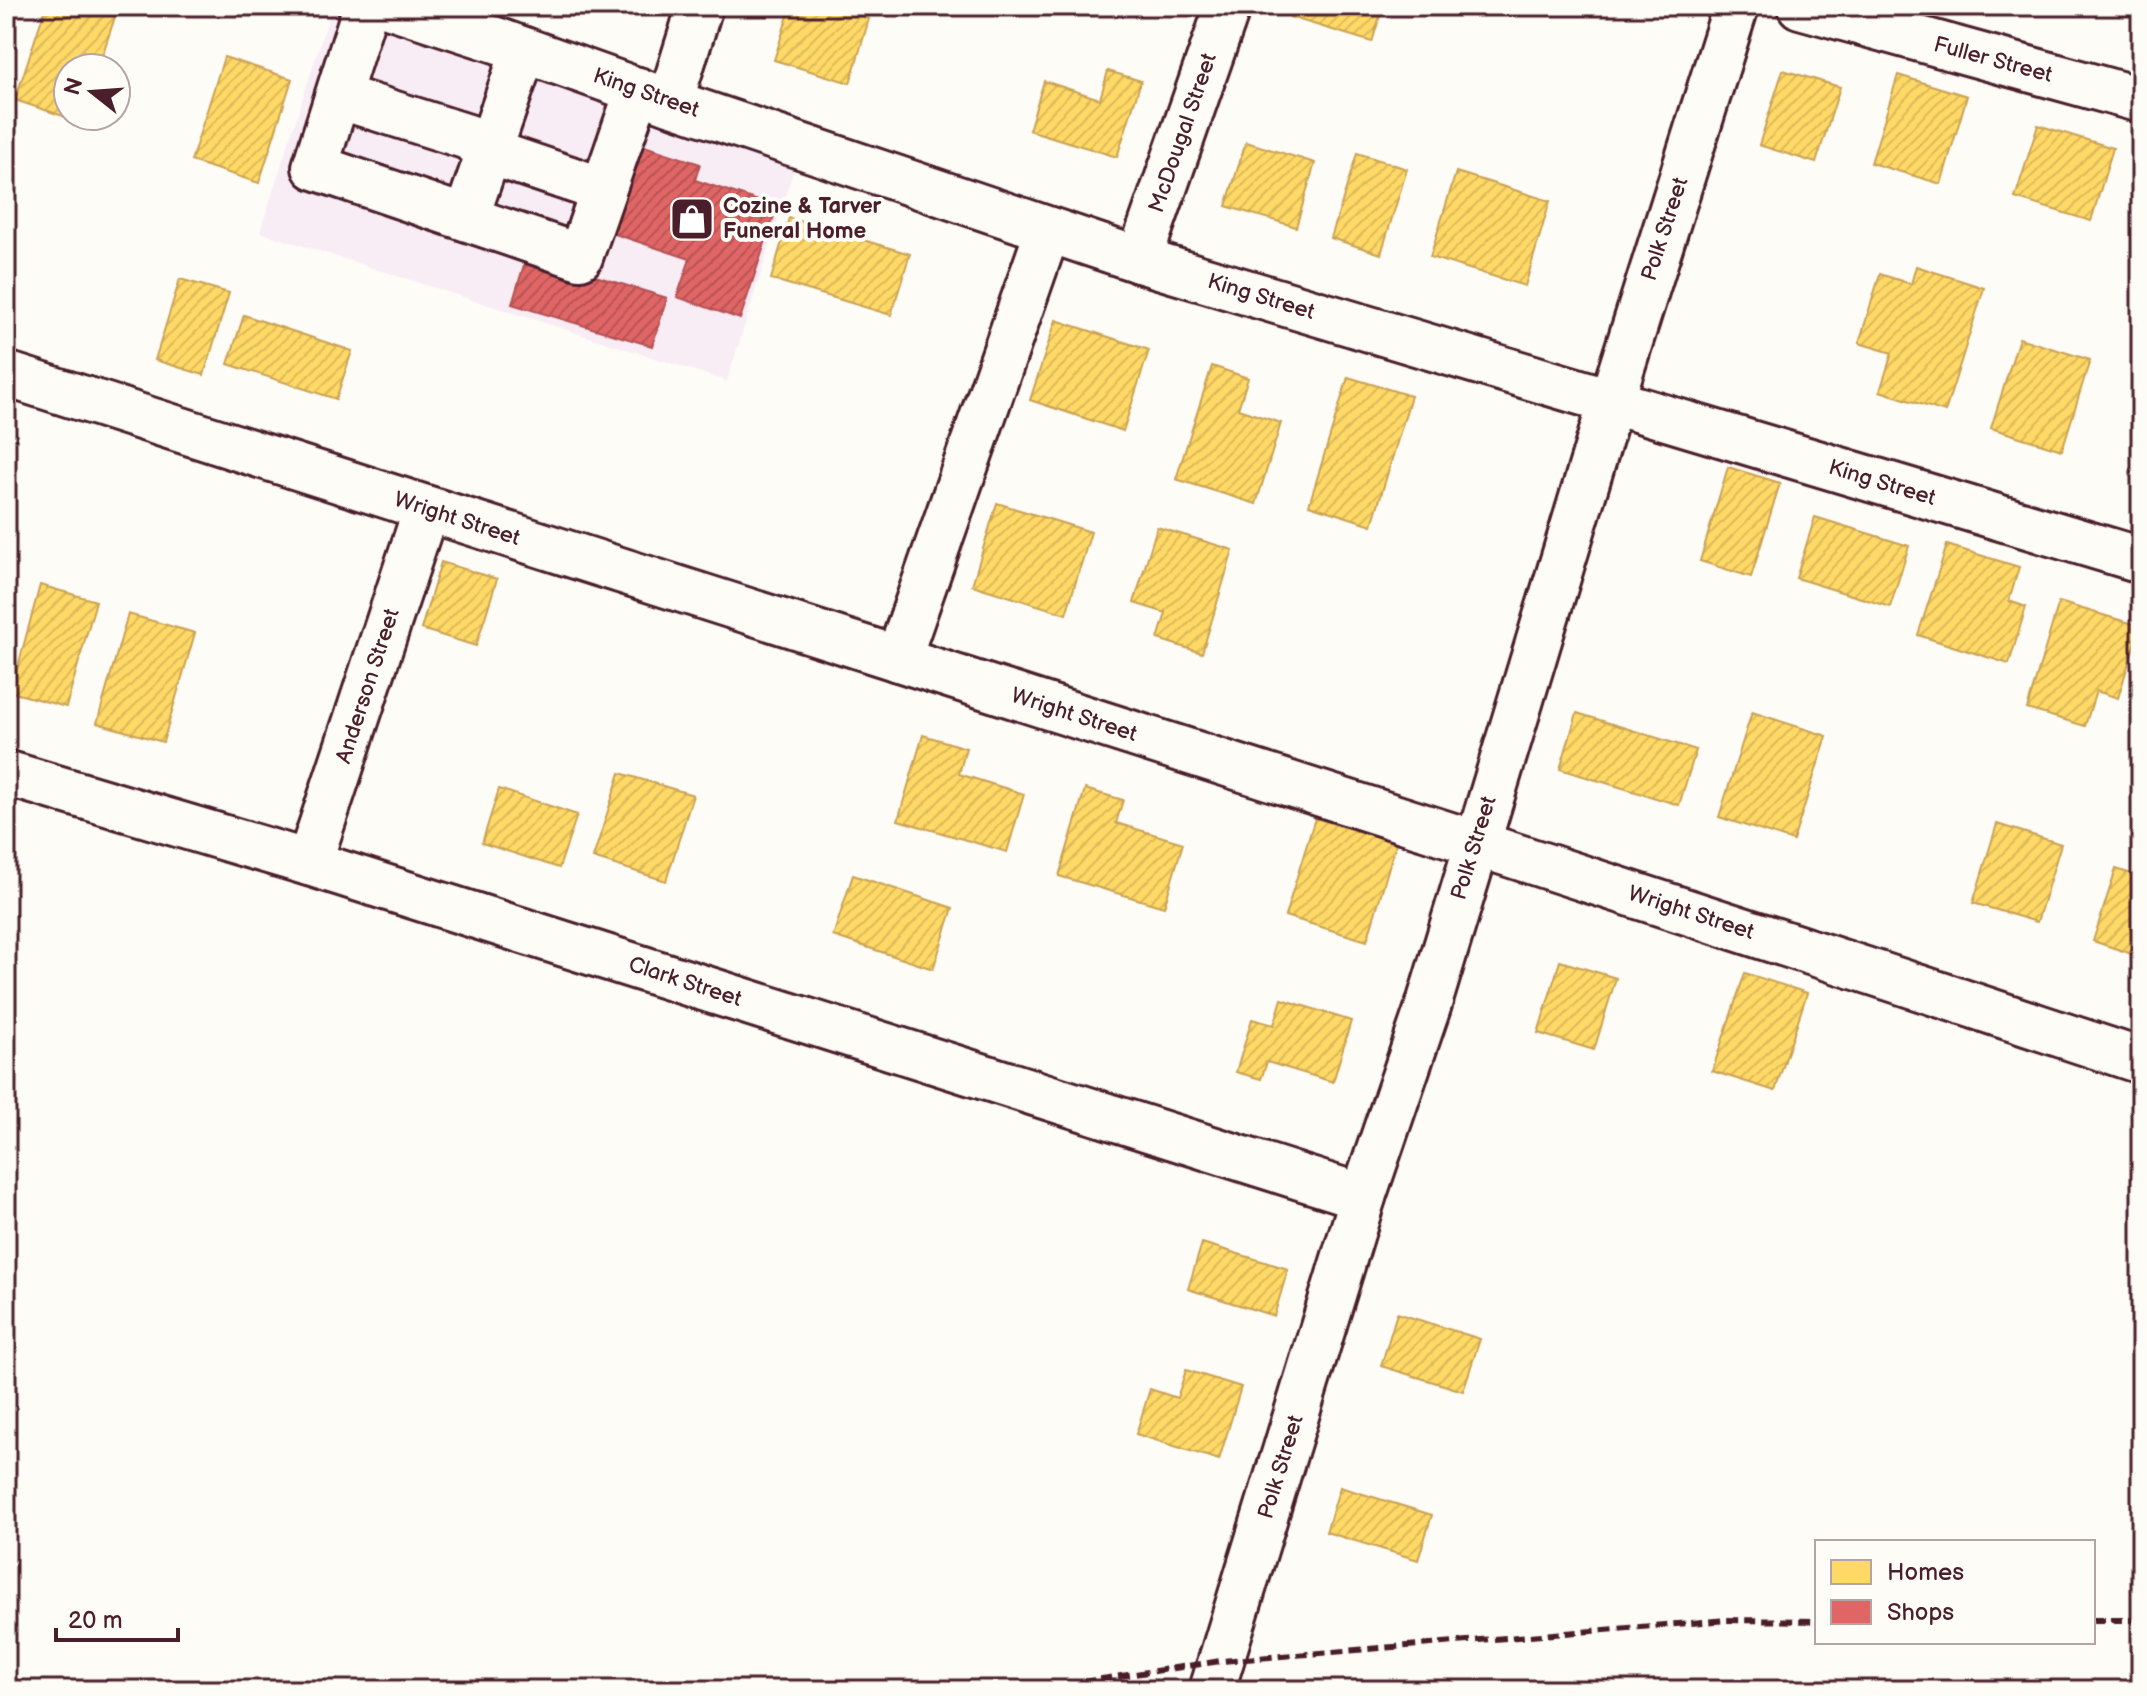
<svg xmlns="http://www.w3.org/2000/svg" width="2147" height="1696" viewBox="0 0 2147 1696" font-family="'Balsamiq Sans',sans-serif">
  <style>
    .built { fill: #f8ecf5 }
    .homes { fill: url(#homes-hatch); stroke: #c9a154; stroke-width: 2 }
    .shops { fill: url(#shops-hatch); stroke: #b35154; stroke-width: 2 }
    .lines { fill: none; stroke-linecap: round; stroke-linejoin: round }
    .minor-casing { stroke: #4a1f2b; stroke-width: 50 }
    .minor { stroke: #fdfcf7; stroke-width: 44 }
    .rail { stroke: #4a1f2b; stroke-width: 6; stroke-dasharray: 12 6; stroke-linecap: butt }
    .labels { text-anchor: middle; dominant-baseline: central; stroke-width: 8; stroke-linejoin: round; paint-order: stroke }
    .street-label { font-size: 22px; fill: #4a1f2b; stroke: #fdfcf7 }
    .poi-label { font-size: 22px; font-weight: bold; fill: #4a1f2b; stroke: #fdfcf7; text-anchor: start }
  </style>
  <defs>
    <pattern id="homes-hatch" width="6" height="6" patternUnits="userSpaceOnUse" patternTransform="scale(2)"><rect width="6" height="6" fill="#ffd966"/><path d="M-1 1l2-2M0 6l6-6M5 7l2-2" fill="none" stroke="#dcba59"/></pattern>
    <pattern id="shops-hatch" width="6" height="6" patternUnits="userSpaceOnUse" patternTransform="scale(2)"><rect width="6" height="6" fill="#e06666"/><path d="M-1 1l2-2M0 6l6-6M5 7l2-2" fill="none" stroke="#b85354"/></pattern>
  </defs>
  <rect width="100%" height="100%" fill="#fdfcf7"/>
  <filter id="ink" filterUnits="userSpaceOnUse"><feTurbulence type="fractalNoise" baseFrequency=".0125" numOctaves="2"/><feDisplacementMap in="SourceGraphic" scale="16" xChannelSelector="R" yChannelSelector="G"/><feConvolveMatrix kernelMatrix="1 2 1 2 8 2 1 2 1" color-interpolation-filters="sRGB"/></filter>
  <g filter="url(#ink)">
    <polygon class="built" points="331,10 797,159 727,381 260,232"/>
    <g class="homes">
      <polygon points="46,6 81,6 115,17 98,68 68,68 68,116 82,116 81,122 15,100"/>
      <polygon points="583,6 613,6 611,14"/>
      <polygon points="791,6 828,6 869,19 850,83 774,60"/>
      <polygon points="1294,6 1383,6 1372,42 1290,17"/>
      <polygon points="224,57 292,79 259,183 191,161"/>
      <polygon points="1783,70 1840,87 1816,163 1759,145"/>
      <polygon points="1108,71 1141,81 1117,157 1029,130 1044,81 1100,99"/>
      <polygon points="1898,75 1967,96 1941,184 1871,163"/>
      <polygon points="2038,125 2113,148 2091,221 2015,198"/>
      <polygon points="1246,142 1315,163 1296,227 1226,206"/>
      <polygon points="1357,153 1407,169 1381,254 1331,238"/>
      <polygon points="1456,172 1550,201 1525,286 1430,257"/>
      <polygon points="789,218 910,254 891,315 771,279"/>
      <polygon points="1916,266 1984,288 1945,412 1880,391 1892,353 1859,343 1880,274 1911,284"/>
      <polygon points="180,279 229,293 204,375 155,360"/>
      <polygon points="244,315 352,351 336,399 228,364"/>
      <polygon points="1056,320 1149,350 1123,431 1030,400"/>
      <polygon points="2019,338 2090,360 2062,450 1991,428"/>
      <polygon points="1212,366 1248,378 1238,409 1281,423 1256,504 1176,479"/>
      <polygon points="1348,377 1411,396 1372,525 1309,505"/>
      <polygon points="1728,467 1780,483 1751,577 1700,561"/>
      <polygon points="997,503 1091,532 1066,614 972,585"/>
      <polygon points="1815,517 1909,546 1890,607 1796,578"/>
      <polygon points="1157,527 1233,550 1202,653 1158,639 1166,613 1134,603"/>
      <polygon points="1947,545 2019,567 2009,601 2026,607 2009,664 1918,635"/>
      <polygon points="441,562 497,579 476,646 421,629"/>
      <polygon points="40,585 96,601 66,707 11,692"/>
      <polygon points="2059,602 2140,626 2118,698 2096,691 2085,726 2027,709"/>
      <polygon points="128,614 195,633 163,742 97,723"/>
      <polygon points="1752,712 1827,736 1793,841 1719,817"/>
      <polygon points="1577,713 1696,750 1679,805 1560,769"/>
      <polygon points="923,735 966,748 959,774 1024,794 1007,852 898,820"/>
      <polygon points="620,773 693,795 666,881 593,858"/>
      <polygon points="499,789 577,815 559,868 482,843"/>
      <polygon points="1085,789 1123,800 1116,823 1183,843 1164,907 1059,876"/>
      <polygon points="1315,818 1396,843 1367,941 1285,916"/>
      <polygon points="1997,824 2061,844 2037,922 1973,903"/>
      <polygon points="2116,869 2141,877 2141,957 2093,941"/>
      <polygon points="853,875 953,908 933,969 833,936"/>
      <polygon points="1560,961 1616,978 1594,1050 1538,1033"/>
      <polygon points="1745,973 1807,993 1775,1091 1712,1071"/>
      <polygon points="1282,999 1351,1021 1333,1082 1267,1062 1261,1079 1236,1072 1252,1019 1274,1025"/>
      <polygon points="1202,1243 1288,1269 1274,1316 1188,1289"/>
      <polygon points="1397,1313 1480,1339 1463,1391 1381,1366"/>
      <polygon points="1186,1370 1241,1387 1219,1460 1136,1434 1150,1389 1177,1398"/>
      <polygon points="1340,1487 1432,1515 1418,1560 1326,1532"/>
    </g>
    <g class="shops">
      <polygon points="635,143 700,164 695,180 777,207 740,319 677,297 690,259 606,231"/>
      <polygon points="527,255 667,298 652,346 512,304"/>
    </g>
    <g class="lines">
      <g class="minor-casing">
        <g id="minor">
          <polyline points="366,6 315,167 580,257 638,90"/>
          <polyline points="391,6 499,41 670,102 1139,260 2141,560"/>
          <polyline points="1800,6 2141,100"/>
          <polyline points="338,96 468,137 490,152 603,190"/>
          <polyline points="670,102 700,6"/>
          <polyline points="466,218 524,50"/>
          <polyline points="1139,260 1228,6"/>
          <polyline points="6,374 1475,843 1881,975 2141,1061"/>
          <polyline points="898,659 1048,230"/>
          <polyline points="6,773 309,863 1363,1197"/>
          <polyline points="309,863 426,509"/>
          <polyline points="1212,1690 1363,1197 1428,1007 1611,402 1736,6"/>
        </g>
      </g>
      <use href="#minor" class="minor"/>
      <g class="rail">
        <polyline points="2093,1620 2141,1620"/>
        <polyline points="1029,1690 1221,1661 1727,1620 1817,1621"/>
      </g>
    </g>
  </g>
  <defs>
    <g id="shop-square" transform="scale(2.3)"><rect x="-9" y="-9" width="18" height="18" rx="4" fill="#4a1f2b" stroke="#fdfcf7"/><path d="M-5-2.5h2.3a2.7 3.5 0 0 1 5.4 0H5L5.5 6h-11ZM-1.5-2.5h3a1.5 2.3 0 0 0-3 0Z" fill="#fff"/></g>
  </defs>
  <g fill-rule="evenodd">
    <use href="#shop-square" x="692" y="219"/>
  </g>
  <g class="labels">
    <g class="street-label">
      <text transform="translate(1993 60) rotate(15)">Fuller Street</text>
      <text transform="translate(646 93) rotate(19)">King Street</text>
      <text transform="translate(1183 133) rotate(-71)">McDougal Street</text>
      <text transform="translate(1665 229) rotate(-72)">Polk Street</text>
      <text transform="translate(1261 297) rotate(17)">King Street</text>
      <text transform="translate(1882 483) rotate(17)">King Street</text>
      <text transform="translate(457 519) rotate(18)">Wright Street</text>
      <text transform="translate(368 686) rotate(-72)">Anderson Street</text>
      <text transform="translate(1074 715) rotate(18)">Wright Street</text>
      <text transform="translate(1474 848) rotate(-73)">Polk Street</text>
      <text transform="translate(1691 913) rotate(18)">Wright Street</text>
      <text transform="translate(685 982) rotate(18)">Clark Street</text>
      <text transform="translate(1281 1467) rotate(-73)">Polk Street</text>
    </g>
    <g class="poi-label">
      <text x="723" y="206">Cozine &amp; Tarver<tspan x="723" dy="25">Funeral Home</tspan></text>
    </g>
  </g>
  <rect width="2147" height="1696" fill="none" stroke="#fdfcf7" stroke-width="32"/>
  <rect x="16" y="16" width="2115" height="1664" fill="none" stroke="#4a1f2b" stroke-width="3" filter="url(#ink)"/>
  <rect x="1815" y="1540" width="280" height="104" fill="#fdfcf7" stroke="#b5a4a5" stroke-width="2"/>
  <rect x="1831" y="1560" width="40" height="24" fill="#ffd966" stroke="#b5a4a5" stroke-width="2"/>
  <text x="1887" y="1580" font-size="24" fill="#4a1f2b">Homes</text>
  <rect x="1831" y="1600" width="40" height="24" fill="#e06666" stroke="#b5a4a5" stroke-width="2"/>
  <text x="1887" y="1620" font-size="24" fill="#4a1f2b">Shops</text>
  <g transform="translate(92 92) rotate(287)"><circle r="38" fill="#fdfcf7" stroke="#b5a4a5" stroke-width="2"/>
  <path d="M0-6L14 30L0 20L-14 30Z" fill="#4a1f2b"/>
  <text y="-12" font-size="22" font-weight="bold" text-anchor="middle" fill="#4a1f2b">N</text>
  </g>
  <path d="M56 1628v12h122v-12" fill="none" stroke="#4a1f2b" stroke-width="4"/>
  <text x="68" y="1628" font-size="24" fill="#4a1f2b" stroke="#fdfcf7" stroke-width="6" paint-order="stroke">20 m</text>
</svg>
